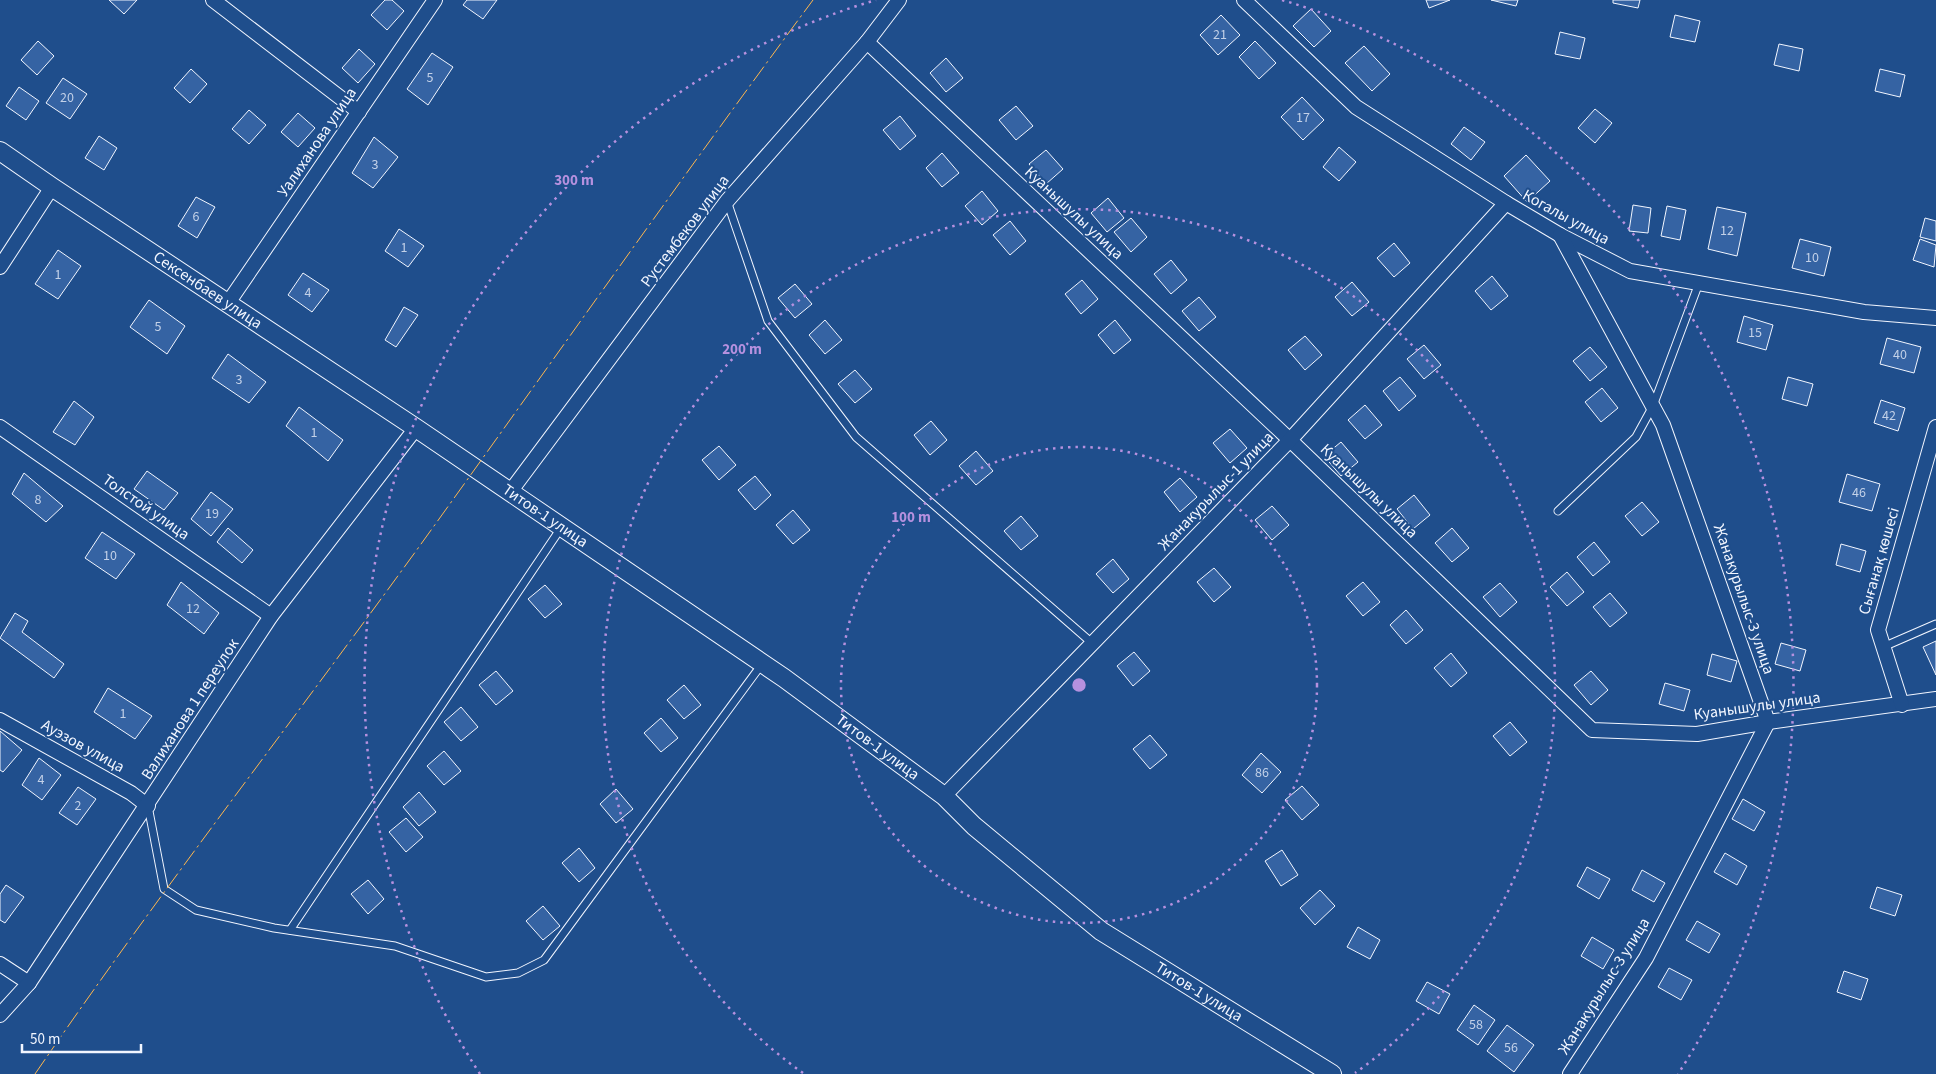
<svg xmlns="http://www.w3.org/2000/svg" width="1936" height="1074" viewBox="0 0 1936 1074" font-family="'Source Sans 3',sans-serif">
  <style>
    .building { fill: #3563a3; stroke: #f2f6ff }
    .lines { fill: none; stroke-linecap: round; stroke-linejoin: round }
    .service-casing { stroke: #f2f6ff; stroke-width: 9 }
    .minor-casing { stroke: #f2f6ff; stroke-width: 16 }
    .tertiary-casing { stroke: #f2f6ff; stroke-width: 20 }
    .service { stroke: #1f4e8c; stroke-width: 7 }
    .minor { stroke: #1f4e8c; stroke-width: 14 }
    .tertiary { stroke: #1f4e8c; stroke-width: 18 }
    .power { stroke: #ffb74d; stroke-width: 1; stroke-dasharray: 18 4 2.5 4; stroke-linecap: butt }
    .ring { fill: none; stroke: #b691df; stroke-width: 2.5; stroke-dasharray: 2.5 5 }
    .labels { text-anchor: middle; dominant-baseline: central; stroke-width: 4; stroke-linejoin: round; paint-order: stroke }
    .number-label { font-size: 14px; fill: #c3d1e8 }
    .street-label { font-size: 16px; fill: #f2f6ff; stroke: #1f4e8c }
    .centre { fill: #b691df; stroke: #1f4e8c; stroke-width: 2.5 }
    .ring-label { font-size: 15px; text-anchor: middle; font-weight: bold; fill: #b691df; stroke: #1f4e8c; stroke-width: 4; stroke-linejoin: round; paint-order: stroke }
  </style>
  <rect width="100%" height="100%" fill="#1f4e8c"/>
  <g class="building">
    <polygon points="109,0 137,0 124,14"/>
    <polygon points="385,0 392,0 404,11 387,30 371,15"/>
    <polygon points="467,0 497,0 483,19 463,5"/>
    <polygon points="1426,0 1450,0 1429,8"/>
    <polygon points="1491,0 1518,0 1516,6"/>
    <polygon points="1613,0 1640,0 1638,8 1613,3"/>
    <polygon points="1311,9 1331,31 1314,47 1293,26"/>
    <polygon points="1221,15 1240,35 1218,55 1200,35"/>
    <polygon points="1675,15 1700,21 1695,42 1670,37"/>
    <polygon points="1560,32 1585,38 1580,59 1555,54"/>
    <polygon points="38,41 54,56 37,75 21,60"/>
    <polygon points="1255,41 1276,63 1259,79 1239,57"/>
    <polygon points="1779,44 1803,49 1799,71 1774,65"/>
    <polygon points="1364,46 1390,74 1372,91 1345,63"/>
    <polygon points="359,49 375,64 358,83 342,68"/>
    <polygon points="432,53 453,67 428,105 407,89"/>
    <polygon points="946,58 963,78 946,92 930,73"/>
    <polygon points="191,69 207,84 190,103 174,88"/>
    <polygon points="1880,69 1905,75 1900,97 1875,91"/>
    <polygon points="63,78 87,94 70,119 46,103"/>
    <polygon points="19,87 39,101 26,120 6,106"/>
    <polygon points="1302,97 1324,120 1303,140 1281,117"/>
    <polygon points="1016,106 1033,126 1016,140 999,120"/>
    <polygon points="1595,109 1612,123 1595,143 1578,128"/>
    <polygon points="249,110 266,125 249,144 232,129"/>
    <polygon points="298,113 315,128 298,147 281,132"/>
    <polygon points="900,116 916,136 900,150 883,130"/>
    <polygon points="1464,127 1485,142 1471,160 1451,144"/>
    <polygon points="99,136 117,148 104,170 85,158"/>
    <polygon points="374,137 398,157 373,188 352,173"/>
    <polygon points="1339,147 1356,162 1339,181 1323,167"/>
    <polygon points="1046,150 1063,169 1046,184 1029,164"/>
    <polygon points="942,153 959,173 942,187 926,168"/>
    <polygon points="1526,155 1550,181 1527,202 1504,176"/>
    <polygon points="982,191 998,211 982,225 965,206"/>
    <polygon points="196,197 215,207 197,238 178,226"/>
    <polygon points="1108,198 1124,218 1107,232 1091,213"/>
    <polygon points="1633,205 1651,208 1648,233 1629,231"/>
    <polygon points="1667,206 1686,210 1680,240 1661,236"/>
    <polygon points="1717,207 1746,213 1737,256 1708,249"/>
    <polygon points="1131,218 1147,237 1131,252 1114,232"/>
    <polygon points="1925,218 1936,221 1936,241 1920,237"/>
    <polygon points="1010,221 1026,241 1010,255 993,235"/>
    <polygon points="399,229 424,246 408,267 385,251"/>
    <polygon points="1800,239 1831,247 1824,276 1792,268"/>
    <polygon points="1920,239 1936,245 1934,267 1913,260"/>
    <polygon points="1394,243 1410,263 1394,277 1377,258"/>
    <polygon points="58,250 81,266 58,299 35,284"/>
    <polygon points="1171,260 1187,280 1171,294 1154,274"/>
    <polygon points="303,273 329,290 312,312 288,295"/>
    <polygon points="1492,276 1508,296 1491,310 1475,291"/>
    <polygon points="1082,280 1098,299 1081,314 1065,294"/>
    <polygon points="1352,282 1369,302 1352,316 1335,297"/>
    <polygon points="795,284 812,304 795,318 778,298"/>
    <polygon points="1199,297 1216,317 1199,331 1182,311"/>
    <polygon points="149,300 185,326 167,354 130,327"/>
    <polygon points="404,307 418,315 396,347 385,340"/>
    <polygon points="1744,316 1773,325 1766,350 1737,342"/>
    <polygon points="825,320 842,340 825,354 809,335"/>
    <polygon points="1115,320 1131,340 1114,354 1098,335"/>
    <polygon points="1305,336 1322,355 1305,370 1288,350"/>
    <polygon points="1887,338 1921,347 1914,373 1880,364"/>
    <polygon points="1424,345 1441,365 1424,379 1407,359"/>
    <polygon points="1590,347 1607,367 1590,381 1573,361"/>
    <polygon points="228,354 266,382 249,403 212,378"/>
    <polygon points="855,370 872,389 855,403 838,384"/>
    <polygon points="1400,377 1416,396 1399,411 1383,391"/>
    <polygon points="1788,377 1813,384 1807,406 1782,399"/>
    <polygon points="1602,388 1618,408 1601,422 1585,402"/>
    <polygon points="1881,400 1905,408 1898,431 1874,423"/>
    <polygon points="74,401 94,417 75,445 53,432"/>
    <polygon points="1365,405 1382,425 1365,439 1348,420"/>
    <polygon points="299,407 343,440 328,461 286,426"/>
    <polygon points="931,421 947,440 930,455 914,435"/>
    <polygon points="1230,429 1247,448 1230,463 1213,443"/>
    <polygon points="1341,442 1358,462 1341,476 1324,456"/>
    <polygon points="719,446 736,465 719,480 702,460"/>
    <polygon points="976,451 993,471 976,485 959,466"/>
    <polygon points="147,471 178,493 164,510 134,489"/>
    <polygon points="24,473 63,506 46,522 12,494"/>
    <polygon points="1847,474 1880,484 1872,511 1839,502"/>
    <polygon points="755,476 771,495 755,510 738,490"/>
    <polygon points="1180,478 1197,497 1180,512 1164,492"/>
    <polygon points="211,492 233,509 211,536 191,519"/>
    <polygon points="1414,495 1430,515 1413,529 1397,509"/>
    <polygon points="1642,502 1659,522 1642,536 1625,516"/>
    <polygon points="1272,506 1289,525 1272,540 1255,520"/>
    <polygon points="793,510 810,530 793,544 776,525"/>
    <polygon points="1021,516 1038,536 1021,550 1004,531"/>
    <polygon points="228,528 253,550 242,563 217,542"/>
    <polygon points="1452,528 1469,548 1452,562 1435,543"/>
    <polygon points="102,532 135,554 116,579 85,558"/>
    <polygon points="1594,542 1610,562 1593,576 1577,557"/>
    <polygon points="1841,544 1866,551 1860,572 1836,565"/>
    <polygon points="1113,559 1129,579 1113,593 1096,574"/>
    <polygon points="1214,568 1231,587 1214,602 1197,582"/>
    <polygon points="1567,572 1584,592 1567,606 1550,587"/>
    <polygon points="181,582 219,613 204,634 167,605"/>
    <polygon points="1363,582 1380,602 1363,616 1346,596"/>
    <polygon points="1500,583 1517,602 1500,617 1483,597"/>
    <polygon points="545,585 562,604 545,618 528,599"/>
    <polygon points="1610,593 1627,613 1610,627 1593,607"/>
    <polygon points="1406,610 1423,630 1406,644 1390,625"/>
    <polygon points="15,613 28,621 22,632 64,664 54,678 0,638"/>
    <polygon points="1936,641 1936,675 1923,647"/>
    <polygon points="1781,643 1806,650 1800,671 1775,664"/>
    <polygon points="1134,652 1150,671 1133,686 1117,666"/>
    <polygon points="1451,653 1467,673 1451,687 1434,668"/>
    <polygon points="1712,654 1737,661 1731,682 1707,675"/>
    <polygon points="496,671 513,691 496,705 479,685"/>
    <polygon points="1591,671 1608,690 1591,705 1574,685"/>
    <polygon points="1665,683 1690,690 1684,711 1659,704"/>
    <polygon points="684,685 701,705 684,719 667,700"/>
    <polygon points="108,688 152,716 135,739 94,712"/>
    <polygon points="461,707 478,727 461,741 444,722"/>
    <polygon points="661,718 678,738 661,752 644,733"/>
    <polygon points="1510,722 1527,742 1510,756 1493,736"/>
    <polygon points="0,731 22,750 3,772 0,770"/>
    <polygon points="1150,735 1167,755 1150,769 1133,749"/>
    <polygon points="444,751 461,771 444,785 427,766"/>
    <polygon points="1261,753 1281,772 1262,793 1242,775"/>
    <polygon points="39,758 61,775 42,800 22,785"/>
    <polygon points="1302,786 1319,805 1302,820 1285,800"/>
    <polygon points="78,787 96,799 77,825 59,813"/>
    <polygon points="616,789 633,809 616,823 600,804"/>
    <polygon points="419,792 436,812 419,826 403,807"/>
    <polygon points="1743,799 1765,812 1754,831 1732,819"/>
    <polygon points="406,818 423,837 406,852 389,832"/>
    <polygon points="579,848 595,868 579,882 562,863"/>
    <polygon points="1282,850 1298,875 1281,886 1265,861"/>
    <polygon points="1725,853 1747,866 1737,885 1714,872"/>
    <polygon points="1587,867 1610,879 1599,899 1577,886"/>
    <polygon points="1642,870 1665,883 1654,902 1632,890"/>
    <polygon points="368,880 384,899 368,914 351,894"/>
    <polygon points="6,885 24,897 5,923 0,920 0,894"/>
    <polygon points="1877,887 1902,895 1895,916 1870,908"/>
    <polygon points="1320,890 1335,906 1315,925 1300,908"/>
    <polygon points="543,906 560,926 543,940 526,921"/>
    <polygon points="1697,921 1720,934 1709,953 1686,940"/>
    <polygon points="1358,927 1380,940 1370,959 1347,947"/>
    <polygon points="1592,937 1614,950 1603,969 1581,956"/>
    <polygon points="1669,968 1692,980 1681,1000 1658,987"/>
    <polygon points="1844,971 1868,979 1861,1000 1837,992"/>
    <polygon points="1427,982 1450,994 1439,1014 1416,1001"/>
    <polygon points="1474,1005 1495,1020 1478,1045 1457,1030"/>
    <polygon points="1507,1025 1534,1045 1514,1072 1487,1051"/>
  </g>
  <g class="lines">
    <g class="service-casing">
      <g id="service">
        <polyline points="727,201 768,321 856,437 1092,643"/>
        <polyline points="1558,511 1636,437 1653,406 1699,283"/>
        <polyline points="1883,647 1936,624"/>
        <polyline points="148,806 164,889 196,910 274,928 395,946 486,977 518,973 544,960 762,664"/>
        <polyline points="290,930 561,528"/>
      </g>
    </g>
    <g class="minor-casing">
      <g id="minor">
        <polyline points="213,0 359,112"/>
        <polyline points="1244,0 1356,107 1506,203 1560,235 1630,271 1864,312 1936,318"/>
        <polyline points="867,42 1290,440 1592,730 1697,734 1768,722 1936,699"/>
        <polyline points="1560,235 1663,425 1768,722 1646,958 1570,1074"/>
        <polyline points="0,267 52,187"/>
        <polyline points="228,303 435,0"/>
        <polyline points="0,427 271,616"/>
        <polyline points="510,492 727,201 867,42 899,0"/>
        <polyline points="1902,705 1878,630 1936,427"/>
        <polyline points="0,720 131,793 148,806"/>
        <polyline points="944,796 1290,440 1506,203"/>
        <polyline points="0,964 29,983"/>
        <polyline points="0,1015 29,983 271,616 416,428"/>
      </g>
    </g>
    <g class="tertiary-casing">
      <g id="tertiary">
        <path id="s1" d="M0 151 52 187 416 428 784 678 944 796 974 826 1101 931 1332 1074"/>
      </g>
    </g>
    <use href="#service" class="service"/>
    <use href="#minor" class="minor"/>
    <use href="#tertiary" class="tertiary"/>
    <path class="power" d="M35 1074C157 896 289 726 416 551 548 368 678 182 813 0"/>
  </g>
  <g class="ring">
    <circle cx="1079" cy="685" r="238"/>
    <path d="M803 1073A476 476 0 1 1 1355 1073"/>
    <path d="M480 1074A714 714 0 0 1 876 0M1282 0A714 714 0 0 1 1678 1074"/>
  </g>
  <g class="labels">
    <g class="number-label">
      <text x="1220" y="35">21</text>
      <text x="430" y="78">5</text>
      <text x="67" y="98">20</text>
      <text x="1303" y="118">17</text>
      <text x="375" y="165">3</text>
      <text x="196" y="217">6</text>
      <text x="1727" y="231">12</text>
      <text x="404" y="248">1</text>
      <text x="1812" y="258">10</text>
      <text x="58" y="275">1</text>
      <text x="308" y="293">4</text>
      <text x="158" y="327">5</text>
      <text x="1755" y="333">15</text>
      <text x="1900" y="355">40</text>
      <text x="239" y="380">3</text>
      <text x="1889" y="416">42</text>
      <text x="314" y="433">1</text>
      <text x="1859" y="493">46</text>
      <text x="38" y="500">8</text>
      <text x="212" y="514">19</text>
      <text x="110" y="556">10</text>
      <text x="193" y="609">12</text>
      <text x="123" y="714">1</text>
      <text x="1262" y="773">86</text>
      <text x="41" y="780">4</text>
      <text x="78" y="806">2</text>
      <text x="1476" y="1025">58</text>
      <text x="1511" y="1048">56</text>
    </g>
    <g class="street-label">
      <text transform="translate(317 142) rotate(-56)">Уалиханова улица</text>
      <text transform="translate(1074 213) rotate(43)">Куанышулы улица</text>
      <text transform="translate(1566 217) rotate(29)">Когалы улица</text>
      <text transform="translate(685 231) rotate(-53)">Рустембеков улица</text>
      <text stroke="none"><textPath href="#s1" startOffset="250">Сексенбаев улица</textPath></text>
      <text transform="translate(1216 491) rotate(-46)">Жанакурылыс-1 улица</text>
      <text transform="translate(1369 491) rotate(44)">Куанышулы улица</text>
      <text transform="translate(146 507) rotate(35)">Толстой улица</text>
      <text stroke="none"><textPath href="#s1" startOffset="656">Титов-1 улица</textPath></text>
      <text transform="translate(1879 561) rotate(-74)">Сығанақ көшесі</text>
      <text transform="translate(1744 599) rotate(71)">Жанакурылыс-3 улица</text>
      <text transform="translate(1757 706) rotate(-8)">Куанышулы улица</text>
      <text transform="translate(190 709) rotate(-57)">Валиханова 1 переулок</text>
      <text transform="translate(83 746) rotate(29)">Ауэзов улица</text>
      <text stroke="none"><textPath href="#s1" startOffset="1061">Титов-1 улица</textPath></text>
      <text transform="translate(1604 986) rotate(-58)">Жанакурылыс-3 улица</text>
      <text stroke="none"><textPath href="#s1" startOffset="1466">Титов-1 улица</textPath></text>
    </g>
  </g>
  <circle cx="1079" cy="685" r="8" class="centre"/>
  <g class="ring-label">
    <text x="574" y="185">300 m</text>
    <text x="742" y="354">200 m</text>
    <text x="911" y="522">100 m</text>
  </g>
  <path d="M22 1044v8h119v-8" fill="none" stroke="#f2f6ff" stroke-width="2.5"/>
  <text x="30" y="1044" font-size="15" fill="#f2f6ff" stroke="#1f4e8c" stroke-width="4" paint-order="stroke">50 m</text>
</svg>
